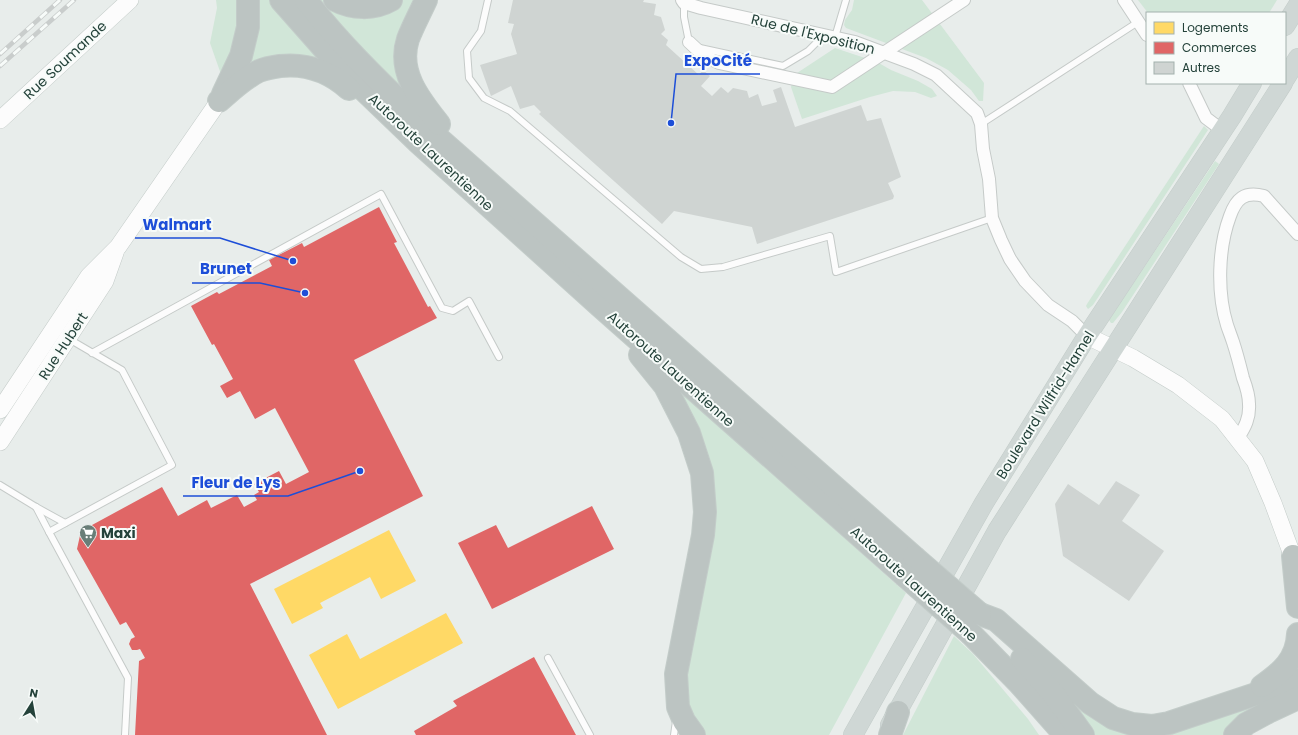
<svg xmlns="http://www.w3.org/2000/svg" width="1298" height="735" viewBox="0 0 1298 735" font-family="Poppins,sans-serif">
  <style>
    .green { fill: #d1e6d8 }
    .homes { fill: #ffd966 }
    .shops { fill: #e06666 }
    .building { fill: #cfd4d2 }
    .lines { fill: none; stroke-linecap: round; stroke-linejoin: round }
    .lane-casing { stroke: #c5cac8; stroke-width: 8 }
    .street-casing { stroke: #c5cac8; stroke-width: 14 }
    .secondary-casing { stroke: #c3cbc8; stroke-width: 18 }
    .primary-casing { stroke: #c3ccc9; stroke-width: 20 }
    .highway-casing { stroke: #c3ccc9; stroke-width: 24 }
    .lane { stroke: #fcfcfc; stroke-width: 6 }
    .street { stroke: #fcfcfc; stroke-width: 12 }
    .secondary { stroke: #fcfcfc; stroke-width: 17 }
    .primary { stroke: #cfd7d5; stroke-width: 19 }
    .highway { stroke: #bcc4c2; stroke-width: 22 }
    .rail-casing { stroke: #c9cdcc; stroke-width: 4.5 }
    .rail { stroke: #f7fbf9; stroke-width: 3; stroke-dasharray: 9; stroke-linecap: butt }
    .highway-bridge-casing { stroke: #c3ccc9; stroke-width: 24; stroke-linecap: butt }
    .highway-bridge { stroke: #bcc4c2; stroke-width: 22 }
    .labels { text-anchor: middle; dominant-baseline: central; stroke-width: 4; stroke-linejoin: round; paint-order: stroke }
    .street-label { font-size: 14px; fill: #24423a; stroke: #f7fbf9 }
    .poi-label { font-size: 14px; font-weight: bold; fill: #24423a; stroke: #f7fbf9; text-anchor: start }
    .leader { fill: none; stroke: #1d4ed8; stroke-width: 1.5 }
    .callout-dot { fill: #1d4ed8; stroke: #f7fbf9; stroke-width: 1.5 }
    .callout-label { font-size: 15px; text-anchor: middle; font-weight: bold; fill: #1d4ed8; stroke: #f7fbf9; stroke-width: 4; stroke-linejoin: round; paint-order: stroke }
  </style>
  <rect width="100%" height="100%" fill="#e8edeb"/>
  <g class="green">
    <polygon points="216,0 242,0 240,46 223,80 210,43 217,8"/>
    <polygon points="253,0 270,0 333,70 246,72"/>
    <polygon points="316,0 417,0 405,87 401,88 381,69"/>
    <polygon points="854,0 922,0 984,83 983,101 979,101 971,90 948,70 926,58 846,28 844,25 845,20 852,10"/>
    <polygon points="1138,0 1277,0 1269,13 1148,13"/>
    <polygon points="835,48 877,62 891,70 918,81 932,89 937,96 931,98 915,92 893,91 870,97 802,119 791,87 794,75"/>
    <polygon points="1204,126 1208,130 1093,305 1088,309 1086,306 1087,304"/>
    <polygon points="1215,161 1219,164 1122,312 1113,323 1111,323 1109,320"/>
    <polygon points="679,392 696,405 906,593 829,735 701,735 696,730 681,684 708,534"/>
    <polygon points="954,636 973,654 1028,719 1039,735 903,735"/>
    <polygon points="1059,683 1130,730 1297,684 1228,730 1223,735 1091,735"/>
  </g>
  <g class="homes">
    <polygon points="389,530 416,581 381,599 370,577 320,603 323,608 292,624 274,589"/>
    <polygon points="446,613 463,643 338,709 309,655 347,634 360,659"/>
  </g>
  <g class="shops">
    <polygon points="379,207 397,242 394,243 428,307 430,306 437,318 354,360 423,496 250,584 327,735 135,735 139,661 145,658 140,649 137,650 132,650 129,644 131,639 135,637 126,622 120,625 77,549 81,531 162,487 178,516 207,500 211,508 237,495 244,507 257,500 254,495 259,492 254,484 279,471 286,484 309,472 275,408 255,419 240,391 227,398 220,386 233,379 214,344 212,345 191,306 217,292 219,294 272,266 269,260 302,243 304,247"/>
    <polygon points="592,506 614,549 492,609 458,543 496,525 508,548"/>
    <polygon points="534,657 576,735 416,735 414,731 457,706 453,701"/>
  </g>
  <g class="building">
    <polygon points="513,0 644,0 643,2 656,4 654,15 661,17 665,30 661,34 668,40 666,45 699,75 703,70 710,76 701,86 712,96 721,87 728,93 733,88 747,91 749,98 758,94 762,106 777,102 773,90 781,87 795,127 861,105 867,121 881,118 883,124 901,177 888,183 894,196 893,199 757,244 752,227 674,211 662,224 539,114 541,112 534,105 520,109 511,86 491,96 480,65 517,54 511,34 514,24 508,23"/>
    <polygon points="1116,481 1140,495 1122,521 1164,551 1129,601 1063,556 1055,504 1068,484 1099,505"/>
  </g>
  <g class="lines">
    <g class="lane-casing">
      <g id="lane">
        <polyline points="488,0 481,31 467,51 469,78 484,98 510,111 681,257 701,269 723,267 830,236 836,272 992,218"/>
        <polyline points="684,3 684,17 689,42 691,42"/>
        <polyline points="835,37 846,0"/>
        <polyline points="700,48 783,66 808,51 824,35"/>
        <polyline points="981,124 1138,22"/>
        <polyline points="69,339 122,370 172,465 49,532 128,678 125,735"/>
        <polyline points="92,353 381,194 442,308 453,311 469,301 499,357"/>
        <polyline points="0,485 36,507 65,523"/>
        <polyline points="36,507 49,532"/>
        <polyline points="548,658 590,735"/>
        <polyline points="674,735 676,721"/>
      </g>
    </g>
    <g class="street-casing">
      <g id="street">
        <polyline points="682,0 684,3 701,8 855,42 914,64 936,75 977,113 981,124 983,149 989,179 992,218 1001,240 1010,259 1025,281 1048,305 1072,321 1087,336"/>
        <polyline points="1124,0 1147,35"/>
        <polyline points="689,42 704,56 719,63 832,87 964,0"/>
        <polyline points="1189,83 1206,118 1222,130"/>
        <path d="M1238 438C1245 427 1250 418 1249 404 1249 395 1246 386 1243 378 1240 366 1237 354 1233 342 1231 336 1229 331 1227 325 1217 293 1218 248 1230 216 1236 199 1244 191 1264 196L1298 234"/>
      </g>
    </g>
    <g class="secondary-casing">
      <g id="secondary">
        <polyline points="0,120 130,0"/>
        <polyline points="1087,336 1133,358 1178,385 1222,419 1255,461 1273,503 1297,568"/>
        <polyline points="0,410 89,276 118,247 219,101"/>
        <polyline points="0,442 105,281 115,253"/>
      </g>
    </g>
    <g class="primary-casing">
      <g id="primary">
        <polyline points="1285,26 1298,5"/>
        <polyline points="1285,79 1298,58"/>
        <polyline points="890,725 997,531 1283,83"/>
        <polyline points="853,735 984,503 1087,336 1232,116 1252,83"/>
      </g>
    </g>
    <g class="highway-casing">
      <g id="highway">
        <polyline points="281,0 342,69 419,143 600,306 904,575"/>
        <path d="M306 0C342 47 386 88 428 129L914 557"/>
        <path d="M335 0C352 9 374 10 391 0"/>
        <path d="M426 0C420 13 413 26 408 39 397 72 420 100 439 124"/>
        <polyline points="223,94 241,56 248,27 248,0"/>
        <path d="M219 101C232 90 244 78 259 71 266 68 273 67 280 66 307 63 329 71 349 89"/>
        <polyline points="640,355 665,386 689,433 702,473 705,512 703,535 676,674 678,707 684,721 694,735"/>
        <polyline points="1293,556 1298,607"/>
        <polyline points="980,614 996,620 1090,703 1113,718 1132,724 1152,726 1169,723 1298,680"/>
        <polyline points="971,634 1018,682 1065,735"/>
        <polyline points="1022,659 1052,692 1083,735"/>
        <path d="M1262 686C1282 672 1297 659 1298 634"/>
        <polyline points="890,735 898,712"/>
        <polyline points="1235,735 1246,724 1270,711 1298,698"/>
      </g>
    </g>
    <use href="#lane" class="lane"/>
    <use href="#street" class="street"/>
    <use href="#secondary" class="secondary"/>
    <use href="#primary" class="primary"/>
    <use href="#highway" class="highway"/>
    <g class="rail-casing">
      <g id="rail">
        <polyline points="0,54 60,0"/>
        <polyline points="0,66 74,0"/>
      </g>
    </g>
    <use href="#rail" class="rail"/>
    <g class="highway-bridge-casing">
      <g id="highway-bridge">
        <polyline points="914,557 980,614"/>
        <polyline points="904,575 971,634"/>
      </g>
    </g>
    <use href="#highway-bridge" class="highway-bridge"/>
  </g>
  <defs>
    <g id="supermarket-pin" transform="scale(0.9)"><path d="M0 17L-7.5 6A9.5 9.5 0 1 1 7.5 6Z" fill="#697e78" stroke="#f7fbf9"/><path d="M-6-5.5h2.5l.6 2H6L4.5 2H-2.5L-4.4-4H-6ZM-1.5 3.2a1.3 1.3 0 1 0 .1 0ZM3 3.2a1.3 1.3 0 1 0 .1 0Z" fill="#fff"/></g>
  </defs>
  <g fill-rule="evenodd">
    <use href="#supermarket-pin" x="88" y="533"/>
  </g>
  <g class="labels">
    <g class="street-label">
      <text transform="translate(813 34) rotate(14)">Rue de l'Exposition</text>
      <text transform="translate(65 60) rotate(-43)">Rue Soumande</text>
      <text transform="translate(431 152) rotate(43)">Autoroute Laurentienne</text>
      <text transform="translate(63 346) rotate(-57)">Rue Hubert</text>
      <text transform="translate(671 369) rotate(42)">Autoroute Laurentienne</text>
      <text transform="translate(1045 405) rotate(-58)">Boulevard Wilfrid-Hamel</text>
      <text transform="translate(914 584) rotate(42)">Autoroute Laurentienne</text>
    </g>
    <g class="poi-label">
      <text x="101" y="533">Maxi</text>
    </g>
  </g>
  <path class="leader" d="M671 123L676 74H760M293 261L220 238H135M305 293L260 283H192M360 471L288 496H183"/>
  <g class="callout-dot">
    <circle cx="671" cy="123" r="4"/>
    <circle cx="293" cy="261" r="4"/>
    <circle cx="305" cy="293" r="4"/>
    <circle cx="360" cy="471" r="4"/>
  </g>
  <g class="callout-label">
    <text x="718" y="66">ExpoCité</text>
    <text x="177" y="230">Walmart</text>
    <text x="226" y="274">Brunet</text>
    <text x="236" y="488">Fleur de Lys</text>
  </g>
  <rect x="1146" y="12" width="140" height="72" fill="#f7fbf9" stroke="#a3b1ad"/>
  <rect x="1154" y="22" width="20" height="12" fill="#ffd966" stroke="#a3b1ad"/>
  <text x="1182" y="32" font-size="12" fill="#24423a">Logements</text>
  <rect x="1154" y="42" width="20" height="12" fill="#e06666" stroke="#a3b1ad"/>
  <text x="1182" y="52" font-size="12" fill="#24423a">Commerces</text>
  <rect x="1154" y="62" width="20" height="12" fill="#cfd4d2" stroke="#a3b1ad"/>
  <text x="1182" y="72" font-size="12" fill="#24423a">Autres</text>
  <g transform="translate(32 703) rotate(11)" stroke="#f7fbf9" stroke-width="3" paint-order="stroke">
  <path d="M0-3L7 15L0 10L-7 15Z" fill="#24423a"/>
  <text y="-6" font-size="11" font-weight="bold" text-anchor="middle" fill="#24423a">N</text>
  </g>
</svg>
